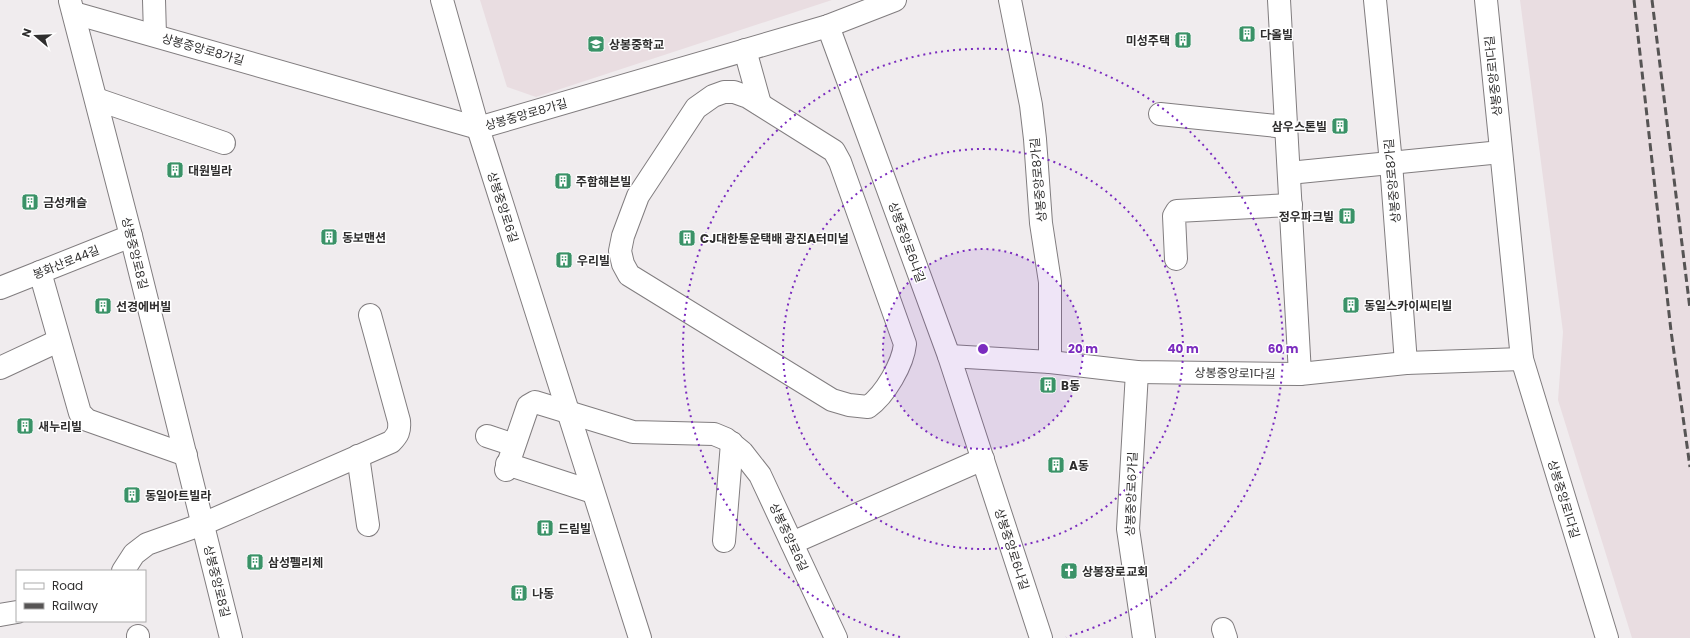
<svg xmlns="http://www.w3.org/2000/svg" width="1690" height="638" viewBox="0 0 1690 638" font-family="Poppins,'Noto Sans KR',sans-serif">
  <style>
    .built { fill: #e9dde1 }
    .lines { fill: none; stroke-linecap: round; stroke-linejoin: round }
    .minor-casing { stroke: #817d7f; stroke-width: 24 }
    .minor { stroke: #fff; stroke-width: 22 }
    .rail { stroke: #565454; stroke-width: 3; stroke-dasharray: 8 4; stroke-linecap: butt }
    .ring { fill: none; stroke: #7b2cbf; stroke-width: 2; stroke-dasharray: 2 4 }
    .labels { text-anchor: middle; dominant-baseline: central; stroke-width: 3; stroke-linejoin: round; paint-order: stroke }
    .poi-label { font-size: 12px; font-weight: bold; fill: #2f2e2e; stroke: #fff; text-anchor: start }
    .street-label { font-size: 12px; fill: #2f2e2e; stroke: #fff }
    .centre { fill: #7b2cbf; stroke: #fff; stroke-width: 2 }
    .ring-label { font-size: 12px; text-anchor: middle; font-weight: bold; fill: #7b2cbf; stroke: #fff; stroke-width: 3; stroke-linejoin: round; paint-order: stroke }
  </style>
  <rect width="100%" height="100%" fill="#f0ecee"/>
  <g class="built">
    <polygon points="480,0 832,0 536,97 507,87"/>
    <polygon points="1520,0 1690,0 1690,638 1632,638 1558,400 1563,332"/>
  </g>
  <g class="lines">
    <g class="minor-casing">
      <g id="minor">
        <polyline points="154,0 155,35"/>
        <polyline points="442,0 478,128 640,638"/>
        <polyline points="1010,0 1031,105 1035,139 1041,223 1050,282 1050,362"/>
        <polyline points="1279,0 1300,374"/>
        <polyline points="1375,0 1391,163 1406,363"/>
        <polyline points="1486,0 1522,359 1607,638"/>
        <polyline points="70,1 131,236 231,638"/>
        <polyline points="74,13 478,128 828,26 895,0"/>
        <polyline points="828,26 949,356 1041,638"/>
        <polyline points="745,50 760,104"/>
        <path d="M724 92H734L748 97 834 151 840 162 905 344C903 364 885 395 868 407L849 405 832 400 629 275 623 264 620 251 623 236 638 196 696 108 713 96Z"/>
        <polyline points="96,99 224,143"/>
        <polyline points="1160,114 1286,127"/>
        <polyline points="1289,173 1501,152"/>
        <polyline points="1176,259 1174,216 1177,211 1291,205"/>
        <polyline points="40,272 80,413 87,420 186,455"/>
        <polyline points="0,288 131,236"/>
        <polyline points="949,356 1050,362 1137,372 1300,374 1406,363 1522,359"/>
        <polyline points="0,368 58,341"/>
        <polyline points="1137,372 1128,529 1144,638"/>
        <polyline points="487,436 514,445"/>
        <polyline points="358,456 368,525"/>
        <polyline points="507,464 593,492"/>
        <polyline points="506,470 528,406 535,402 633,432 714,434 726,439 742,452 760,475 836,638"/>
        <polyline points="724,541 732,443"/>
        <polyline points="792,543 983,459"/>
        <path d="M123 571 134 554 147 544 203 524 391 442C398 435 400 431 399 421L370 315"/>
        <polyline points="0,615 17,612"/>
        <polyline points="1223,629 1226,638"/>
        <polyline points="138,638 138,636"/>
      </g>
    </g>
    <use href="#minor" class="minor"/>
    <g class="rail">
      <polyline points="1634,0 1671,331 1690,467"/>
      <polyline points="1652,0 1690,309"/>
    </g>
  </g>
  <circle cx="983" cy="349" r="100" fill="#7b2cbf" fill-opacity=".12"/>
  <g class="ring">
    <circle cx="983" cy="349" r="100"/>
    <circle cx="983" cy="349" r="200"/>
    <path d="M900 637A300 300 0 1 1 1066 637"/>
  </g>
  <defs>
    <g id="building-square" transform="scale(0.9)"><rect x="-9" y="-9" width="18" height="18" rx="4" fill="#3a9267" stroke="#fff"/><path d="M-4-6H4V6H1V3H-1V6H-4ZM-2.5-4.3h1.7v1.8h-1.7ZM.8-4.3h1.7v1.8H.8ZM-2.5-1h1.7V.8h-1.7ZM.8-1h1.7V.8H.8Z" fill="#fff"/></g>
    <g id="school-square" transform="scale(0.9)"><rect x="-9" y="-9" width="18" height="18" rx="4" fill="#3a9267" stroke="#fff"/><path d="M0-5L7-2L0 1L-7-2ZM-4 1L0 2.5L4 1V4Q0 6-4 4Z" fill="#fff"/></g>
    <g id="church-square" transform="scale(0.9)"><rect x="-9" y="-9" width="18" height="18" rx="4" fill="#3a9267" stroke="#fff"/><path d="M-1.2-6h2.4v3.5h3.3v2.4h-3.3V6h-2.4V-.1h-3.3v-2.4h3.3Z" fill="#fff"/></g>
  </defs>
  <g fill-rule="evenodd">
    <use href="#building-square" x="1247" y="34"/>
    <use href="#building-square" x="1183" y="40"/>
    <use href="#school-square" x="596" y="44"/>
    <use href="#building-square" x="1340" y="126"/>
    <use href="#building-square" x="175" y="170"/>
    <use href="#building-square" x="563" y="181"/>
    <use href="#building-square" x="30" y="202"/>
    <use href="#building-square" x="1347" y="216"/>
    <use href="#building-square" x="329" y="237"/>
    <use href="#building-square" x="687" y="238"/>
    <use href="#building-square" x="564" y="260"/>
    <use href="#building-square" x="1351" y="305"/>
    <use href="#building-square" x="103" y="306"/>
    <use href="#building-square" x="1048" y="385"/>
    <use href="#building-square" x="25" y="426"/>
    <use href="#building-square" x="1056" y="465"/>
    <use href="#building-square" x="132" y="495"/>
    <use href="#building-square" x="545" y="528"/>
    <use href="#building-square" x="255" y="562"/>
    <use href="#church-square" x="1069" y="571"/>
    <use href="#building-square" x="519" y="593"/>
  </g>
  <g class="labels">
    <g class="poi-label">
      <text x="1260" y="34">다올빌</text>
      <text x="1170" y="40" text-anchor="end">미성주택</text>
      <text x="609" y="44">상봉중학교</text>
      <text x="1327" y="126" text-anchor="end">삼우스톤빌</text>
      <text x="188" y="170">대원빌라</text>
      <text x="576" y="181">주함해븐빌</text>
      <text x="43" y="202">금성캐슬</text>
      <text x="1334" y="216" text-anchor="end">정우파크빌</text>
      <text x="342" y="237">동보맨션</text>
      <text x="700" y="238">CJ대한통운택배 광진A터미널</text>
      <text x="577" y="260">우리빌</text>
      <text x="1364" y="305">동일스카이씨티빌</text>
      <text x="116" y="306">선경에버빌</text>
      <text x="1061" y="385">B동</text>
      <text x="38" y="426">새누리빌</text>
      <text x="1069" y="465">A동</text>
      <text x="145" y="495">동일아트빌라</text>
      <text x="558" y="528">드림빌</text>
      <text x="268" y="562">삼성펠리체</text>
      <text x="1082" y="571">상봉장로교회</text>
      <text x="532" y="593">나동</text>
    </g>
    <g class="street-label">
      <text transform="translate(203 49) rotate(16)">상봉중앙로8가길</text>
      <text transform="translate(1493 76) rotate(-96)">상봉중앙로1다길</text>
      <text transform="translate(526 114) rotate(-16)">상봉중앙로8가길</text>
      <text transform="translate(1038 180) rotate(-95)">상봉중앙로8가길</text>
      <text transform="translate(1392 181) rotate(-95)">상봉중앙로8가길</text>
      <text transform="translate(503 207) rotate(72)">상봉중앙로6길</text>
      <text transform="translate(907 242) rotate(70)">상봉중앙로6나길</text>
      <text transform="translate(135 253) rotate(76)">상봉중앙로8길</text>
      <text transform="translate(66 262) rotate(-22)">봉화산로44길</text>
      <text transform="translate(1235 373) rotate(1)">상봉중앙로1다길</text>
      <text transform="translate(1131 494) rotate(-88)">상봉중앙로6가길</text>
      <text transform="translate(1564 499) rotate(73)">상봉중앙로1다길</text>
      <text transform="translate(789 537) rotate(65)">상봉중앙로6길</text>
      <text transform="translate(1012 549) rotate(72)">상봉중앙로6나길</text>
      <text transform="translate(217 581) rotate(76)">상봉중앙로8길</text>
    </g>
  </g>
  <circle cx="983" cy="349" r="6" class="centre"/>
  <g class="ring-label">
    <text x="1083" y="353">20 m</text>
    <text x="1183" y="353">40 m</text>
    <text x="1283" y="353">60 m</text>
  </g>
  <rect x="16" y="570" width="130" height="52" fill="#ffffff" stroke="#acabab"/>
  <rect x="24" y="583" width="20" height="6" fill="#ffffff" stroke="#acabab"/>
  <text x="52" y="590" font-size="12" fill="#2f2e2e">Road</text>
  <rect x="24" y="603" width="20" height="6" fill="#565454" stroke="#acabab"/>
  <text x="52" y="610" font-size="12" fill="#2f2e2e">Railway</text>
  <g transform="translate(36 36) rotate(289)" stroke="#ffffff" stroke-width="3" paint-order="stroke">
  <path d="M0-3L7 15L0 10L-7 15Z" fill="#2f2e2e"/>
  <text y="-6" font-size="11" font-weight="bold" text-anchor="middle" fill="#2f2e2e">N</text>
  </g>
</svg>
